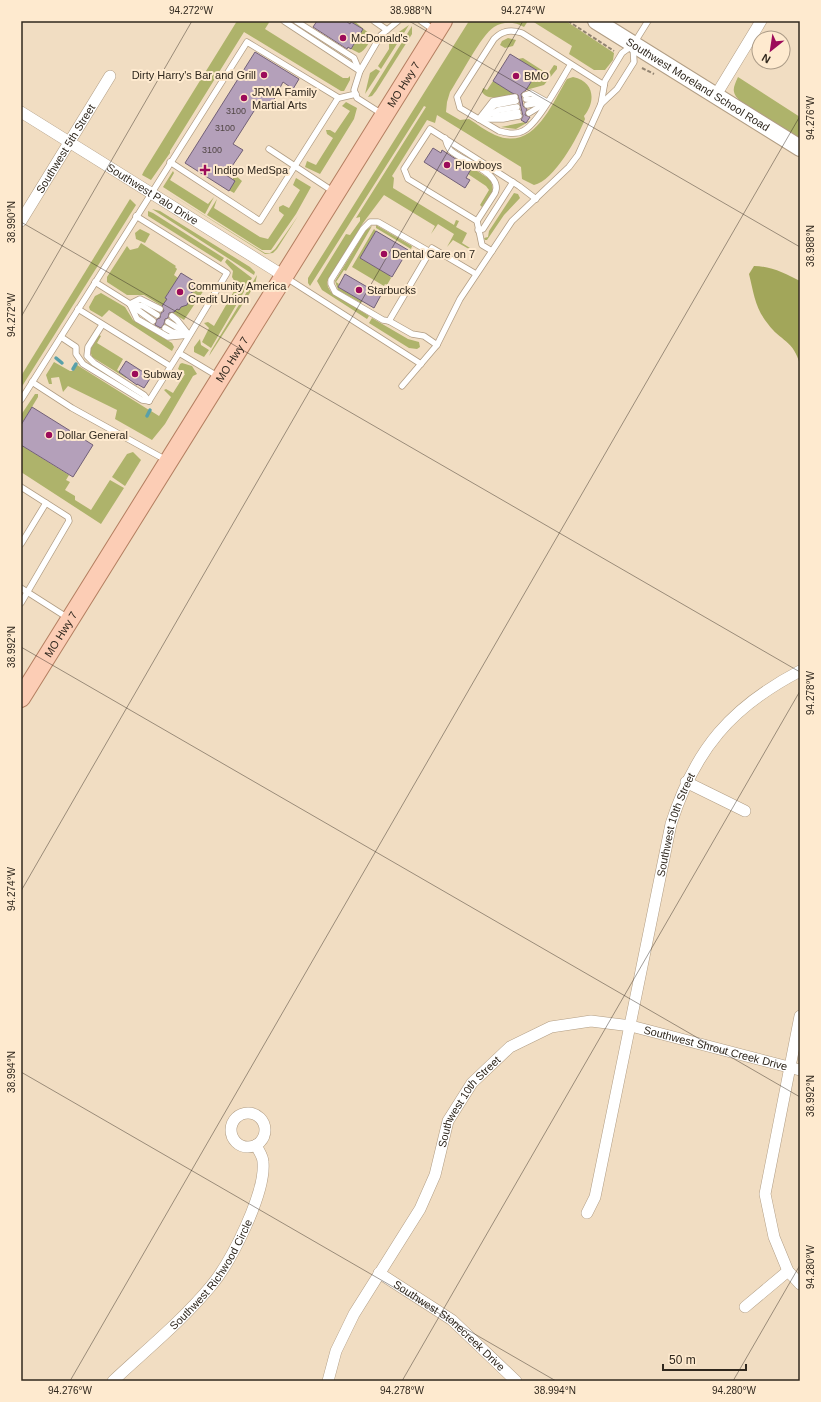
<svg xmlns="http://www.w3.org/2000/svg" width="821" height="1402" viewBox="0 0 821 1402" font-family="Helvetica,sans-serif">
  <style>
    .green { fill: #aeb36b }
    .forest { fill: #a2a65a }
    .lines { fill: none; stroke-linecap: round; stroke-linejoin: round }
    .stream { stroke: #59a0a9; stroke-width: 3.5 }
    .building { fill: #b4a0ba; stroke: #726077 }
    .service-casing { stroke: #b19d84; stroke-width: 7 }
    .minor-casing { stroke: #b19d84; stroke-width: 12 }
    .secondary-casing { stroke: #b19d84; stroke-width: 18 }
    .primary-casing { stroke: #b37e60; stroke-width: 20 }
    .path { stroke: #918371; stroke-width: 2; stroke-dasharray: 4 2; stroke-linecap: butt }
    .service { stroke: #fff; stroke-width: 5.5 }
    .minor { stroke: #fff; stroke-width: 11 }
    .secondary { stroke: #fff; stroke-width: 16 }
    .primary { stroke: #fccdb5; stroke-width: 18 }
    .ticks { fill: none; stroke: #30281e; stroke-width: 1; stroke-opacity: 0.45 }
    .poi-dot { fill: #9c0b5a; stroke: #feeacf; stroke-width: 1.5 }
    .labels { text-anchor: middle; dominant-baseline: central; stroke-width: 4; stroke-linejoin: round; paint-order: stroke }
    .number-label { font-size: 9px; fill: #514645 }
    .poi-label { font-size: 11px; fill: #30281e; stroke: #feeacf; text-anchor: start }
    .street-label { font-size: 11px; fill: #30281e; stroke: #feeacf }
    .neatline { fill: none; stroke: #30281e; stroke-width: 1.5 }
    .ticks-label { font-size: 10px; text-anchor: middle; fill: #30281e }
  </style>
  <rect width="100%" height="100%" fill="#f1ddc2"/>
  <g class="green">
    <polygon points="237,21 270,21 265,29 343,78 348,78 350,76 350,80 344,91 341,91 244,32 170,151 170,153 151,180 142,175 144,171"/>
    <path d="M354 21 371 35C371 41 365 51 359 53L351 49 363 29 353 23Z"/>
    <path d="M469 21H528L524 27C515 22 504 21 494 27 481 35 460 77 450 92L447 102 446 112 460 120 469 119C477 124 486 131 495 135 534 152 551 105 567 79L573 77C596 82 595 103 584 116L585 119C578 137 554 181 534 185L522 179 521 167 437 115 435 123 427 120 392 176 394 178 393 188 454 225 456 220 459 221 456 227 467 233 462 243 470 248 469 249 453 240 447 247 454 234 438 224 431 234 435 226 384 195 363 223 327 282 328 287 331 292 369 316 367 319 322 290 317 281 346 234 350 235 360 221V217L356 218 426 107 424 106 310 286 308 283V278Z"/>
    <polygon points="532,21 566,21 614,53 613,60 605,70 594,70 569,54 572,46"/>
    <polygon points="409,25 381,69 378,66 389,49 389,44 386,43 386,41"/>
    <polygon points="412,26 412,34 376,91 372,96 368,97"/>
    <polygon points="508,38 516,40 513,46 505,48 500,45 502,41"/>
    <polygon points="523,58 548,74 554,65 557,66 557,69 544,85 526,90 538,71 518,59"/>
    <polygon points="376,69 380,71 365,94 370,73"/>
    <path d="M738 77 800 117V139L740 101C731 92 733 88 738 77Z"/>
    <path d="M493 81 514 94C504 96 489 102 482 92L483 88 487 90Z"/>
    <polygon points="346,102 357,108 354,119 320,174 305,167 307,161 316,165 333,138 327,134 326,130 330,130 335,133 350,111 342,106"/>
    <polygon points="530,121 516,129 501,127"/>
    <polygon points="457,158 491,180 493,191 482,207 480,205 489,190 486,186 468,174 471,168 456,159"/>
    <polygon points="173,171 174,173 170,180 208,204 214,197 205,214 163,187"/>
    <polygon points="235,175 242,181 234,193 225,188 227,188"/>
    <polygon points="296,178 311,187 296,214 271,250 262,250 207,215 217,199 214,208 260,237 268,239 284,215 279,211 279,207 283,205 289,208 300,190 293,185"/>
    <polygon points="164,190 265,253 270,253 275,249 298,216 277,249 273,253 265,254"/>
    <polygon points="514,193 518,194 520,198 504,215 487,240 485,240 484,238 488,237 489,231"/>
    <polygon points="130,199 136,205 21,388 21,376"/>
    <polygon points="152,209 160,211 250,267 255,272 254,275"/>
    <polygon points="148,211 153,213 224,258 221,262 148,216"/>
    <polygon points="376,225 412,246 411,249 376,228"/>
    <polygon points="372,226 346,271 344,270 336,282 339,284 338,287 362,301 361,303 338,290 335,281 366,230"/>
    <polygon points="140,229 150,234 145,243 136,239 135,233"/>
    <polygon points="374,229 376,231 360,258 389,275 391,278 387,285 385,284 384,286 352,267"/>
    <polygon points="141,243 176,266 175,267 177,269 174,275 178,278 165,298 182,305 187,304 193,291 194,292 203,285 206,287 184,320 144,295 127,295 107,282 107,277 127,246 130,250 138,248"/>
    <polygon points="227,259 252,278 211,348 202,342 209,328 204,323 208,322 214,326 237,286 234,284 235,282 232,277 233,271 225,262"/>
    <polygon points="257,275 255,285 209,356 211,351"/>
    <polygon points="101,293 125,307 133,320 172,343 174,347 172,351 109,310 102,317 90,310 89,307 95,296"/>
    <polygon points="372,318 408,339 419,342 420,347 417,349 409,348 369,323"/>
    <polygon points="99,335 101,336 97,343 123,359 117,370 127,377 126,378 92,357 90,350"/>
    <polygon points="200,339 201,345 209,350 204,357 194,352 194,347"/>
    <polygon points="54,362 70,371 73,371 77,365 149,410 147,416 151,411 159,416 171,397 164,390 166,389 173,393 185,374 178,369 180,364 182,363 192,366 197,374 193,376 165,424 152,440 115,419 117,410 68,386 63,392 59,377 51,378 52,384 49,384 46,375"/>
    <polygon points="35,394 38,394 38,397 21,425 21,415"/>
    <polygon points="21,445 69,475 66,480 70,482 65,490 75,496 75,500 91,510 110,480 124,488 101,524 21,472"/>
    <polygon points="133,452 141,460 125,486 112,477 127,454"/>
  </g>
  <path class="forest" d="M754 266C771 266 786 274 800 281V365C794 340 780 341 768 324 755 308 754 294 749 274Z"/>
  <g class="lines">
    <g class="stream">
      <polyline points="56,358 62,363"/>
      <polyline points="73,369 76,364"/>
      <polyline points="147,416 150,410"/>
    </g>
  </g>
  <g class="building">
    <polygon points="317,21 346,21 350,24 351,22 363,29 351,49 348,47 347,49 313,27"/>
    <polygon points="255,52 299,79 293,89 283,82 269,109 259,103 254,111 233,144 243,150 226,175 235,181 229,191 185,163"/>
    <polygon points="510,54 538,71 526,90 521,94 523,106 527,109 525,115 530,117 526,123 521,120 523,116 518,95 512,93 493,81"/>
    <polygon points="433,148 441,153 442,150 471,169 466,178 470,180 465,188 424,162"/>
    <polygon points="376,231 408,250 392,277 360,258"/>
    <polygon points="181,273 202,286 191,293 187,305 181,307 179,310 177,309 174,312 169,313 168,318 165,319 164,324 161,328 155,325 157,319 160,318 161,313 164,311 162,306 167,299 165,298"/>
    <polygon points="345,274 381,295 374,308 338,287"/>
    <polygon points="126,361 151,377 144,388 137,384 137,385 119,372"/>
    <polygon points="32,407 93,445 73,477 21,445 21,425"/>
  </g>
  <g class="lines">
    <g class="service-casing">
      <g id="service">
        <polyline points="284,21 360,71"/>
        <polyline points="296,21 354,58 359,70"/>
        <polyline points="374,21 387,30"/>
        <polyline points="421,21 434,30"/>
        <path d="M571 64C561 80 538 124 523 131 516 135 506 133 499 131L460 108 457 97 494 39C502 31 510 29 522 33L604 85"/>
        <polyline points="525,95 531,93 547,102"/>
        <polyline points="526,99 539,100"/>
        <polyline points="601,104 617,89 634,62 633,47"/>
        <polyline points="527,105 543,102"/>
        <polyline points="487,112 495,105 516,101"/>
        <polyline points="529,113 544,104"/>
        <polyline points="382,114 357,98 354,90 360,71 381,35 398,21"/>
        <polyline points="486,116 499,110 517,107"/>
        <polyline points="495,116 518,112"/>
        <polyline points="479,119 493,101 515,97"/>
        <polyline points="479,119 503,119 519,116"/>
        <path d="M445 138C446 142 448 147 450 150 461 161 504 173 495 193L477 221 482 245 492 251"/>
        <polyline points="269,149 334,192"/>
        <polyline points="170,162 260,221 338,98"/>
        <polyline points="136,216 227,273 179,353 219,377"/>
        <polyline points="477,221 408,179 404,169 430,129 519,186 536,199"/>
        <polyline points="478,230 483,229 513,182"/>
        <polyline points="285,277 421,364"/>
        <polyline points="95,282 130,304 137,319 168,337 189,335"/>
        <polyline points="130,304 140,299 160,309"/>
        <polyline points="130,304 143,306 157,315"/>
        <polyline points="131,305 153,321"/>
        <polyline points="78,309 170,366"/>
        <polyline points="172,316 177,320 189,335"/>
        <polyline points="389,321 383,320 335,292 331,284 331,280 363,229 370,222 378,222 430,252"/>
        <polyline points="168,322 186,333"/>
        <polyline points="102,325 88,347 87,356 94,363 144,395 149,401"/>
        <polyline points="165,328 172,332 181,334"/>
        <polyline points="61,337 76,347 76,354 83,364 142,400 149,401"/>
        <polyline points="437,345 424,336 412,334 389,321 432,248 476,274"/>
        <polyline points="32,382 72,408 166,460"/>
        <polyline points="402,386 437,345 460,299 512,221 569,167 578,155 601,104 605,81 622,53 633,45 648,21"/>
        <polyline points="21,400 247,42 339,98 356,94"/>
        <polyline points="149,401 179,353"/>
        <polyline points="21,487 68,517 69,521 21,603"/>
        <polyline points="21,544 46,503"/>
        <polyline points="21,588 68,618"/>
      </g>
    </g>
    <g class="minor-casing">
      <g id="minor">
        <polyline points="716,95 761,21"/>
        <path id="s1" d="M21 112 284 276"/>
        <path id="s2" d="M21 221 110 76"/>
        <polyline points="686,782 745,811"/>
        <polyline points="800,1016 765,1194 774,1237 788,1271 800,1284"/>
        <circle cx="248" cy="1130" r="17"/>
        <path id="s3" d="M587 1213 595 1197 671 824C695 749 731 707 800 671"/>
        <path id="s4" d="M379 1273 452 1320 516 1381"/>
        <polyline points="745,1307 788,1271"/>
        <path id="s5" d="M113 1381C146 1350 182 1321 211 1286 231 1262 266 1193 263 1162 263 1156 258 1150 256 1145"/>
        <path id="s6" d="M328 1381 336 1351 354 1314 420 1209 435 1175 448 1121 472 1083 510 1047 551 1027 591 1021 631 1026 800 1070"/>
      </g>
    </g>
    <g class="secondary-casing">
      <g id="secondary">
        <path id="s7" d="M596 21 800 148"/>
      </g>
    </g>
    <g class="primary-casing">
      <g id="primary">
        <path id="s8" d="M21 698 443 21"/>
      </g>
    </g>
    <g class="path">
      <polyline points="568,21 614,51"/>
      <polyline points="642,68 654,74"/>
    </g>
    <use href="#service" class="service"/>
    <use href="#minor" class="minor"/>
    <use href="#secondary" class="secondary"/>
    <use href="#primary" class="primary"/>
  </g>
  <path class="ticks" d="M409 21 800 247M21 222 800 672M21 317 192 21M21 647 800 1097M21 891 523 21M21 1072 556 1381M70 1381 800 116M402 1381 800 691M733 1381 800 1265"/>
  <g class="poi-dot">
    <circle cx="343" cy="38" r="4"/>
    <circle cx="264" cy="75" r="4"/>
    <circle cx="516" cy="76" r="4"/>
    <circle cx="244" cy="98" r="4"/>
    <circle cx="447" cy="165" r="4"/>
    <path d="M203 164h4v4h4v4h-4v4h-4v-4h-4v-4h4z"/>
    <circle cx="384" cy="254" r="4"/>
    <circle cx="359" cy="290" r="4"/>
    <circle cx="180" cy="292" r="4"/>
    <circle cx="135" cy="374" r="4"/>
    <circle cx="49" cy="435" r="4"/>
  </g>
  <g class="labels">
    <g class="number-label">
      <text x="236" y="111">3100</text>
      <text x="225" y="128">3100</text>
      <text x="212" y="150">3100</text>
    </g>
    <g class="poi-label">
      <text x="351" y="38">McDonald's</text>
      <text x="256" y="75" text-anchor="end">Dirty Harry's Bar and Grill</text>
      <text x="524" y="76">BMO</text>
      <text x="252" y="92">JRMA Family<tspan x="252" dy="13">Martial Arts</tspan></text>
      <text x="455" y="165">Plowboys</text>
      <text x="214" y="170">Indigo MedSpa</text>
      <text x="392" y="254">Dental Care on 7</text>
      <text x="188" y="286">Community America<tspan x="188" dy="13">Credit Union</tspan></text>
      <text x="367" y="290">Starbucks</text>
      <text x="143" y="374">Subway</text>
      <text x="57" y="435">Dollar General</text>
    </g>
    <g class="street-label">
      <text stroke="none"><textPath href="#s8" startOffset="723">MO Hwy 7</textPath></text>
      <text stroke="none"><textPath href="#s7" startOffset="120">Southwest Moreland School Road</textPath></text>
      <text stroke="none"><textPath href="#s2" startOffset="85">Southwest 5th Street</textPath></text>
      <text stroke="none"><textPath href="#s1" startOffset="155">Southwest Palo Drive</textPath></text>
      <text stroke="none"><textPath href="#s8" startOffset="399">MO Hwy 7</textPath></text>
      <text stroke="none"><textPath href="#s8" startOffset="75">MO Hwy 7</textPath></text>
      <text stroke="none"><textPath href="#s3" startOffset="399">Southwest 10th Street</textPath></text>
      <text stroke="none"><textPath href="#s6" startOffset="600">Southwest Shrout Creek Drive</textPath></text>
      <text stroke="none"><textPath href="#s6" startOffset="316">Southwest 10th Street</textPath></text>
      <text stroke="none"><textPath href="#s5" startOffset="146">Southwest Richwood Circle</textPath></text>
      <text stroke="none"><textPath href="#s4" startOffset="88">Southwest Stonecreek Drive</textPath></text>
    </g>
  </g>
  <rect width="821" height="1402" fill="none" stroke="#feeacf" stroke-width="44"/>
  <g transform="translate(771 50) rotate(210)"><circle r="19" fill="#feeacf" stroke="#ac9c88"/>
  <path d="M0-3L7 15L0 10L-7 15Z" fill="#9c0b5a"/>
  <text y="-6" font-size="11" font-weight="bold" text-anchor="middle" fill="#30281e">N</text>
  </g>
  <path d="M663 1364v6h83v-6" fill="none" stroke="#30281e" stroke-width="2"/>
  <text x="669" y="1364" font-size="12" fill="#30281e" stroke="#feeacf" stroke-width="3" paint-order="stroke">50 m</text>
  <rect x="22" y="22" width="777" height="1358" class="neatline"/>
  <g class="ticks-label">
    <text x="191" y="14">94.272°W</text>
    <text x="411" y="14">38.988°N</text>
    <text x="523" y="14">94.274°W</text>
    <text transform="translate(810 118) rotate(-90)" y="4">94.276°W</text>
    <text transform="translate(11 222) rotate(-90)" y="4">38.990°N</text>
    <text transform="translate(810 246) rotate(-90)" y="4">38.988°N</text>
    <text transform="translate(11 315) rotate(-90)" y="4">94.272°W</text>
    <text transform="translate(11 647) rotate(-90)" y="4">38.992°N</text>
    <text transform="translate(810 693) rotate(-90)" y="4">94.278°W</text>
    <text transform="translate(11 889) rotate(-90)" y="4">94.274°W</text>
    <text transform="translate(11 1072) rotate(-90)" y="4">38.994°N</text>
    <text transform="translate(810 1096) rotate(-90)" y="4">38.992°N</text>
    <text transform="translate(810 1267) rotate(-90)" y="4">94.280°W</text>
    <text x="70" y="1394">94.276°W</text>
    <text x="402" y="1394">94.278°W</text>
    <text x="555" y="1394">38.994°N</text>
    <text x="734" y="1394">94.280°W</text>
  </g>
</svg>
